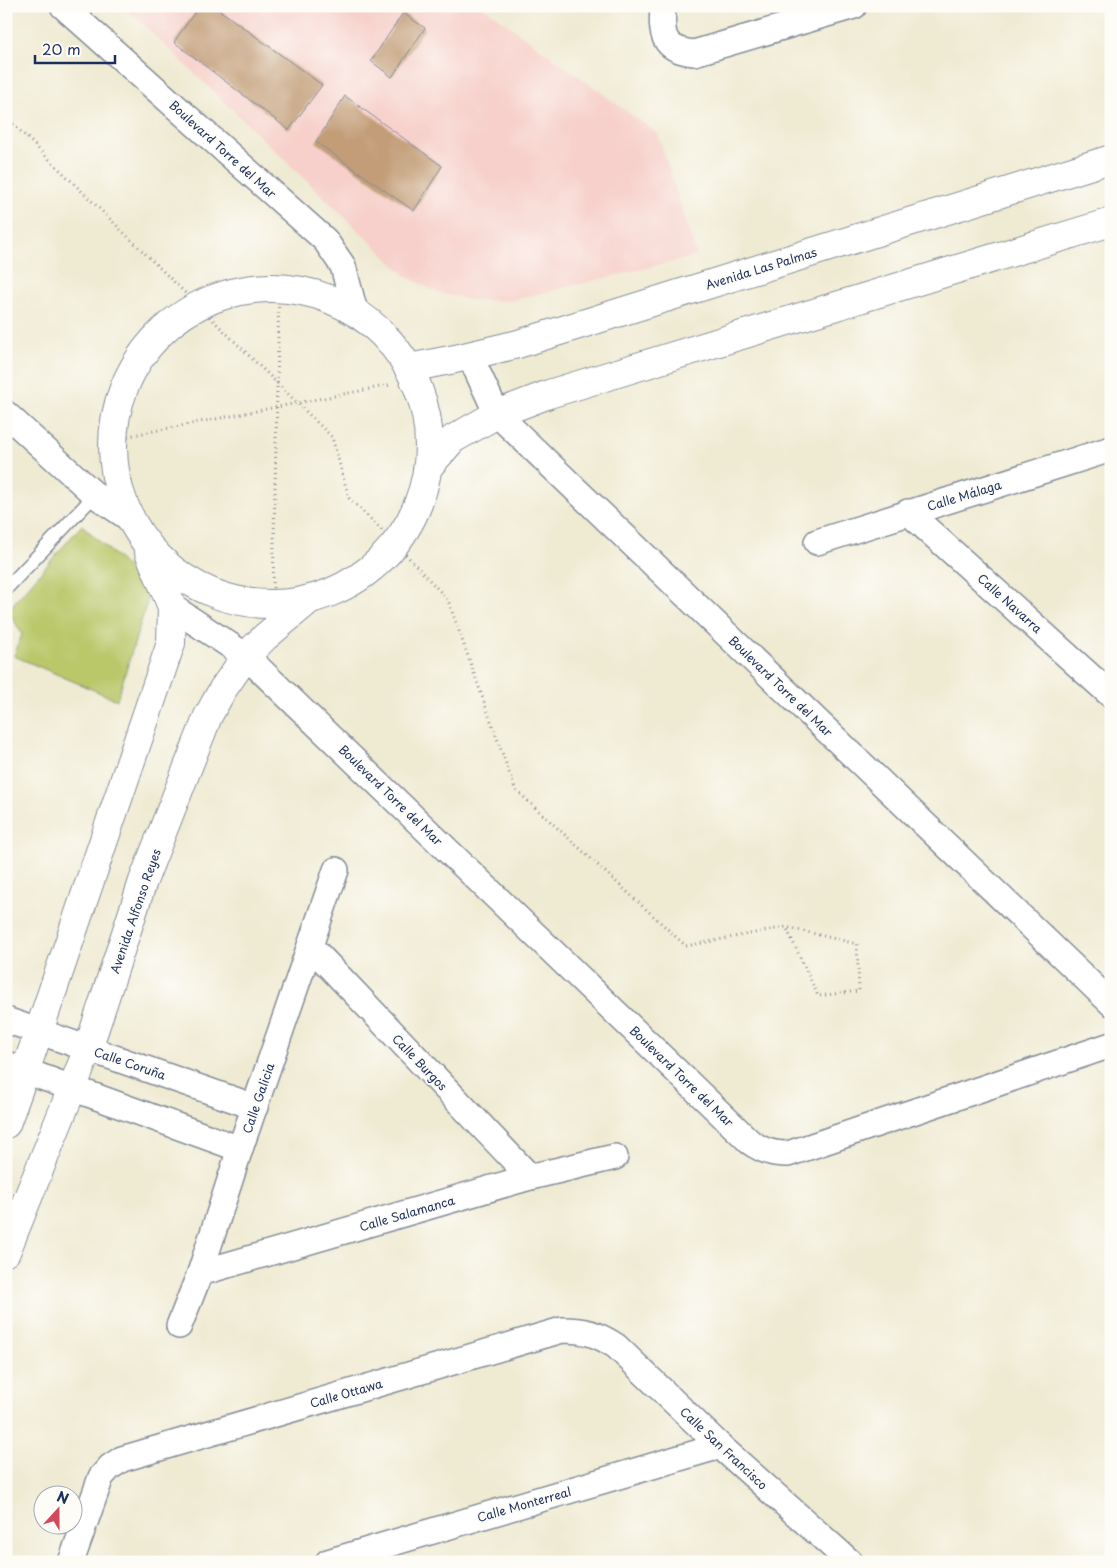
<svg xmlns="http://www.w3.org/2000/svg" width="1117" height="1568" viewBox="0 0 1117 1568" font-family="'Playpen Sans',sans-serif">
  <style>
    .built { fill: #f7d0cb }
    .park { fill: #bac86a; stroke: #6a7c64 }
    .building { fill: #c39d78 }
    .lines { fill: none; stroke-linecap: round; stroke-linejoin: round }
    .service-casing { stroke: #858c98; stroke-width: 15 }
    .minor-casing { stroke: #858c98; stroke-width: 28 }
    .tertiary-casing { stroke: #858c98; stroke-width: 30 }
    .path { stroke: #858c98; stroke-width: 3; stroke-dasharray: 1 4; stroke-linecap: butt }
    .service { stroke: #fff; stroke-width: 12 }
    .minor { stroke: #fff; stroke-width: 25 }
    .tertiary { stroke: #fff; stroke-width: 28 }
    .labels { text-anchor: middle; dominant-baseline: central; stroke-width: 4; stroke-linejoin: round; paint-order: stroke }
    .street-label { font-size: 12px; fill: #1b2f5e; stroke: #fdfcf7 }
  </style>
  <rect width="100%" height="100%" fill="#fdfcf7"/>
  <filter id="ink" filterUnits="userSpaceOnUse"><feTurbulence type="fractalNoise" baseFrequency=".02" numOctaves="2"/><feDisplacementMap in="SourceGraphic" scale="10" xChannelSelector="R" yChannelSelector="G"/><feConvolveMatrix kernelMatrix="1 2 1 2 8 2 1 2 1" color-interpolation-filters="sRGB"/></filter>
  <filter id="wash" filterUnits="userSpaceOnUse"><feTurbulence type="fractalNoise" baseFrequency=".0096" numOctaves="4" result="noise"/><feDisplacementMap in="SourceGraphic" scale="20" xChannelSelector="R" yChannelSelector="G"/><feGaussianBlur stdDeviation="1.12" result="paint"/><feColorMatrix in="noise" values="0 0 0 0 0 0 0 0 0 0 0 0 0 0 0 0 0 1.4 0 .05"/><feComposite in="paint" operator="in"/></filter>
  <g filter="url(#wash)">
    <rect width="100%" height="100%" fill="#efead2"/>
    <polygon class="built" points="124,6 482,6 658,134 697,256 509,301 470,300 439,293 407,277"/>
    <polygon class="park" points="82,525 151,589 117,700 14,656 22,634 8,610"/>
    <g id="blocks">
      <g class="building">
        <polygon points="199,6 214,6 322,85 289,130 174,42"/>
        <polygon points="403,13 425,28 392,77 371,61"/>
        <polygon points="345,96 442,166 414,211 316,142"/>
      </g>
    </g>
  </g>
  <g filter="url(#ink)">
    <use href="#blocks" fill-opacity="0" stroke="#858c98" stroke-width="1"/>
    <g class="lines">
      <g class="service-casing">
        <polyline id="service" points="6,589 95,495"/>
      </g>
      <g class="minor-casing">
        <g id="minor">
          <polyline points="63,6 325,240 343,266 355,312"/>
          <path d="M663 6C661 34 662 50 694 53L854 6"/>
          <polyline points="470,356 497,414 1111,1003"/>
          <polyline points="6,414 95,495 130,519"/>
          <polyline points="908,512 1111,695"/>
          <polyline points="817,542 1111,449"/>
          <path d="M172 607 246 656 750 1142C763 1151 773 1154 788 1154L1111 1045"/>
          <polyline points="311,947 530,1177"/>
          <polyline points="6,1020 255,1107"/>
          <polyline points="6,1064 240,1149"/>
          <polyline points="200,1273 530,1177 615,1157"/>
          <polyline points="179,1326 200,1273 240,1149 336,870"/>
          <path d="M71 1562 101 1477 110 1467 122 1459 562 1330C586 1330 597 1334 616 1346L720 1446 850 1562"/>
          <polyline points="328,1562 720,1446"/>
        </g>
      </g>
      <g class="tertiary-casing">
        <g id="tertiary">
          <circle cx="271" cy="446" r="158"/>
          <polyline points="409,368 455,359 518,344 1111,159"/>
          <polyline points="429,466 453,439 497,414 549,394 1111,222"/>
          <polyline points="6,1124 25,1072 171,643 172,607 149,552"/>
          <polyline points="6,1252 88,1049 143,881 208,716 223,689 246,656 265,637 310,599"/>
        </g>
      </g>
      <g class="path">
        <polyline points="6,117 332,437 349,498 395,543 448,600 515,789 686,946 786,927 857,944 859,991 818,996 786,927"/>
        <polyline points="6,279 10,293 6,297"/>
        <polyline points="113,439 390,385"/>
        <polyline points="273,593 279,289"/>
      </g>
      <use href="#service" class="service"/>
      <use href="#minor" class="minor"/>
      <use href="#tertiary" class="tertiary"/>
    </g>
  </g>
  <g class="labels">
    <g class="street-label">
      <text transform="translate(223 149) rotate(42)">Boulevard Torre del Mar</text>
      <text transform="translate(761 268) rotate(-17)">Avenida Las Palmas</text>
      <text transform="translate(964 495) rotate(-17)">Calle Málaga</text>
      <text transform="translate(1010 603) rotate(42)">Calle Navarra</text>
      <text transform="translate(781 686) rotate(44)">Boulevard Torre del Mar</text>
      <text transform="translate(391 795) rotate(44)">Boulevard Torre del Mar</text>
      <text transform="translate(135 911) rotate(-71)">Avenida Alfonso Reyes</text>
      <text transform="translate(420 1062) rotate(46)">Calle Burgos</text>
      <text transform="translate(130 1063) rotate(19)">Calle Coruña</text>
      <text transform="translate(682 1076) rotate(44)">Boulevard Torre del Mar</text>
      <text transform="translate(258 1098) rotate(-71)">Calle Galicia</text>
      <text transform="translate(407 1213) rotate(-16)">Calle Salamanca</text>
      <text transform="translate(346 1393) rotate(-16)">Calle Ottawa</text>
      <text transform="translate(724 1448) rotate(43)">Calle San Francisco</text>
      <text transform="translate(524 1504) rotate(-16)">Calle Monterreal</text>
    </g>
  </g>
  <rect width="1117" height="1568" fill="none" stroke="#fdfcf7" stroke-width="25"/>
  <g transform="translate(58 1510) rotate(21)"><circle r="24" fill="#fdfcf7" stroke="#a3aaba"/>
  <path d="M0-4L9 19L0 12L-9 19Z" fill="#d1495b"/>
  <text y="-8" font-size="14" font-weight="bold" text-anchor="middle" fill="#1b2f5e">N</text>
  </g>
  <path d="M35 55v8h80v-8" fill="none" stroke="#1b2f5e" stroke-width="2.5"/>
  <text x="42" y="55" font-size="15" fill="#1b2f5e" stroke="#fdfcf7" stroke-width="4" paint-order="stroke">20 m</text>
</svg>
